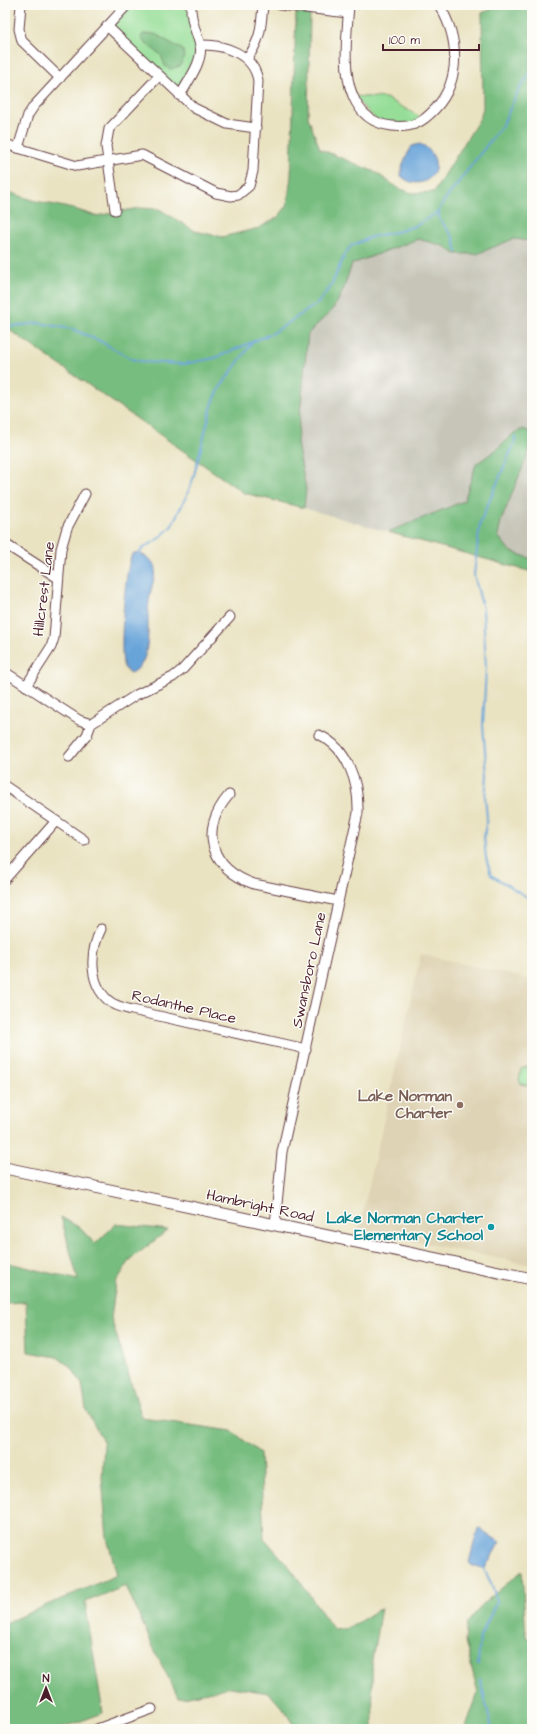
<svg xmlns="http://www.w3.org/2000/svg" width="537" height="1734" viewBox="0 0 537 1734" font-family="'Architects Daughter',sans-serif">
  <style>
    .built { fill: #ded3b4 }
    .industrial { fill: #c6c5b8 }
    .green { fill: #96de98; stroke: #707e62 }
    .forest { fill: #78bd80; stroke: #616e56 }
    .water { fill: #69a4d9; stroke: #5a6282 }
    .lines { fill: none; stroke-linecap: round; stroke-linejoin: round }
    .stream { stroke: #69a4d9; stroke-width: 2 }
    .minor-casing { stroke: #623c42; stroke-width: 11 }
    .major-casing { stroke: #623c42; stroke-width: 13 }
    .minor { stroke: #fff; stroke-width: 9 }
    .major { stroke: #fff; stroke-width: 11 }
    .education-dot { fill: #8d6e63; stroke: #fdfcf7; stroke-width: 1.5 }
    .culture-dot { fill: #0f9aa8; stroke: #fdfcf7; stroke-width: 1.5 }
    .labels { text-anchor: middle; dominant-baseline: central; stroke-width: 3; stroke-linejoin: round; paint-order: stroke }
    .street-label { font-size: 15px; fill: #4a1f2b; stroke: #fdfcf7 }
    .education-label { font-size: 15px; font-weight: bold; fill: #785e54; stroke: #fdfcf7; text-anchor: end }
    .culture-label { font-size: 15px; font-weight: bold; fill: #0d838f; stroke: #fdfcf7; text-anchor: end }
  </style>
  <rect width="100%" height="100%" fill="#fdfcf7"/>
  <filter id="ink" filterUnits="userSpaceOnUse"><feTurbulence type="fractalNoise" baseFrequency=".025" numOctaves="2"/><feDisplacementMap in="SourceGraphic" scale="8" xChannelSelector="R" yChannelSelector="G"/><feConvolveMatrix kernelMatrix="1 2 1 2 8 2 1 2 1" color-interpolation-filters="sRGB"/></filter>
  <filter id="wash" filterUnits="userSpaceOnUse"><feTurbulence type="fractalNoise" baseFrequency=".012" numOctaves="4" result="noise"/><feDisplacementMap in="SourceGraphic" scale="16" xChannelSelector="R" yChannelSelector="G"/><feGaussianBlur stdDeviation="0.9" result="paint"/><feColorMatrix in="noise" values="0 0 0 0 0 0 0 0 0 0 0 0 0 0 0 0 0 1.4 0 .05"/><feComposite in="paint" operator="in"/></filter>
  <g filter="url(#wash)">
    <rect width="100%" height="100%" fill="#eae3c2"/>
    <polygon class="built" points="421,954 532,980 532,1265 359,1230"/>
    <g class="industrial">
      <polygon points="418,239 444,246 456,254 477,254 513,239 532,241 532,433 524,429 514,433 496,450 476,464 464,501 388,532 304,508 306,489 297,443 308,333 331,311 342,292 352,264"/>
      <polygon points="532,444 532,559 510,551 498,536 501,521"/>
    </g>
    <g class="green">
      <polygon points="127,5 191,5 200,52 180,96 107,26"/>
      <polygon points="353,96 386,98 424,119 406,128 381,125"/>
      <polygon points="530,1066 532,1066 532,1082 529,1086 521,1084 519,1080 521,1069"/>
    </g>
    <g class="forest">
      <path d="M492 5H532V241L513 239 477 254H455L444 246 418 239 352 264C346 280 342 299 330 312 323 320 315 325 308 334L297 443 306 489 304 508 244 493 5 327V191L36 201 74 209 96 216 139 208 159 209 195 231 222 237 259 228 278 217 287 206 291 176 296 13 310 14 308 117 320 149 375 172 398 188 412 193 434 192 480 118 483 108 482 13 492 9Z"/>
      <polygon points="143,34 155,34 183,50 184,58 180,66 170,69 165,66 161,55 144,42 141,37"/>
      <polygon points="524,429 532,433 532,444 501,521 498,536 510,551 532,559 532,572 388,532 464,501 476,464 496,450 514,433"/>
      <polygon points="61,1217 80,1228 95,1244 116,1224 168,1230 131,1259 116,1282 111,1318 142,1418 232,1431 260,1453 264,1538 292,1570 334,1630 349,1628 381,1608 372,1660 373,1729 296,1729 284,1710 269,1693 231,1687 179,1698 157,1656 126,1586 85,1602 103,1713 59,1729 5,1729 5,1623 117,1575 107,1538 102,1478 104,1443 86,1410 82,1384 71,1367 57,1357 28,1352 26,1302 5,1303 5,1262 78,1280"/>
      <polygon points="522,1571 526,1637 532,1639 532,1729 465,1729 478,1693 465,1641 467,1623 485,1602"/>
    </g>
    <g class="water">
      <path d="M419 144C424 145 426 147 429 150 448 171 421 195 401 176 401 165 407 155 412 146Z"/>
      <path d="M133 553C142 552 153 560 156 568 155 579 150 590 149 602 146 622 154 664 131 673 127 671 124 669 123 664 120 648 124 566 133 553Z"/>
      <polygon points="478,1528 500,1542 484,1570 471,1565 469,1562"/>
    </g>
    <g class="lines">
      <g class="stream">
        <polyline points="439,211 439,218 453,237 457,252"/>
        <polyline points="5,327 39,323 72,329 100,341 131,359 145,362 184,364 215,358 273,333 318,303 331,286 345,254 351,246 371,237 400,231 417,225 438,212 444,201 503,124 518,91 532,70"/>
        <polyline points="515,436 515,441 480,523 474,575 483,609 486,668 483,725 487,776 485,797 487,817 484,837 486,858 491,875 532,900"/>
        <polyline points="139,555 142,549 158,539 171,527 186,497 193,479 212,405 219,389 251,344"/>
        <polyline points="478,1664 480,1637 497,1601 491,1583 484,1569"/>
        <polyline points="480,1679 492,1729"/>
      </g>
    </g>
  </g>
  <g filter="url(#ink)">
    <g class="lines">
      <g class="minor-casing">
        <g id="minor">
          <polyline points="21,5 19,29 22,41 60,78"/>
          <polyline points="280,5 348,13"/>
          <path d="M349 5C347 32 342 71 353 96 360 113 373 124 392 126 411 128 421 124 435 109 462 80 459 37 439 5"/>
          <polyline points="107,26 194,108 227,124 256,128"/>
          <path d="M247 59C261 39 261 28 263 5"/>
          <path d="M180 96C187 82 204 61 200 45 196 31 190 19 191 5"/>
          <path d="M5 144 77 166 142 155 216 193 231 196 238 195 249 186 253 171 258 81C254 54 224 44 200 45"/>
          <polyline points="18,148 28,115 34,106 127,5"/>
          <polyline points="115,210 106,146 109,129 159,76"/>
          <polyline points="5,544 58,578"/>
          <polyline points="5,672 79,720 91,724"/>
          <polyline points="26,686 51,647 54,638 61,549 67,528 85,494"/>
          <polyline points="69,757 87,735 91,724 136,695 173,677 183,669 230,617"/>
          <polyline points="5,786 84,840"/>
          <path d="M229 795C198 831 211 869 254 884L338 901"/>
          <polyline points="5,879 56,821"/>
          <path d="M101 929C90 951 88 983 109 1001 115 1006 124 1008 132 1010L306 1049"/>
          <path d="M275 1225 282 1152 358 813C359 783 348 748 319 735"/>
          <polyline points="97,1729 152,1709"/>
        </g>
      </g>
      <g class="major-casing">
        <polyline id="major" points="5,1168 532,1279"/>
      </g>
      <use href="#minor" class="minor"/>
      <use href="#major" class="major"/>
    </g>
  </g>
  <circle class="education-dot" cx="460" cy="1105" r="4"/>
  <circle class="culture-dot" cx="491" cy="1227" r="4"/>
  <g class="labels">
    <g class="street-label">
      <text transform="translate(44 589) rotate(-83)">Hillcrest Lane</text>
      <text transform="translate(309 970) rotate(-78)">Swansboro Lane</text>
      <text transform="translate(184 1007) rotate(13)">Rodanthe Place</text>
      <text transform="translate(260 1206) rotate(12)">Hambright Road</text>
    </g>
    <g class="education-label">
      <text x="452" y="1096">Lake Norman<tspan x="452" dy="17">Charter</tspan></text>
    </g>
    <g class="culture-label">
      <text x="483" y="1218">Lake Norman Charter<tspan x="483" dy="17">Elementary School</tspan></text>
    </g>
  </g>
  <rect width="537" height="1734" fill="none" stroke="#fdfcf7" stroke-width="20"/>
  <g transform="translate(46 1688)" stroke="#fdfcf7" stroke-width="3" paint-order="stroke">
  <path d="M0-3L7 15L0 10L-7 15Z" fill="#4a1f2b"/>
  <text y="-6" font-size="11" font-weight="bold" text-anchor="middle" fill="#4a1f2b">N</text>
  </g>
  <path d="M383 44v6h96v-6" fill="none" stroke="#4a1f2b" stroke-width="2"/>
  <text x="389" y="44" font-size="12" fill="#4a1f2b" stroke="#fdfcf7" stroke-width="3" paint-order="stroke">100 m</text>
</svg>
